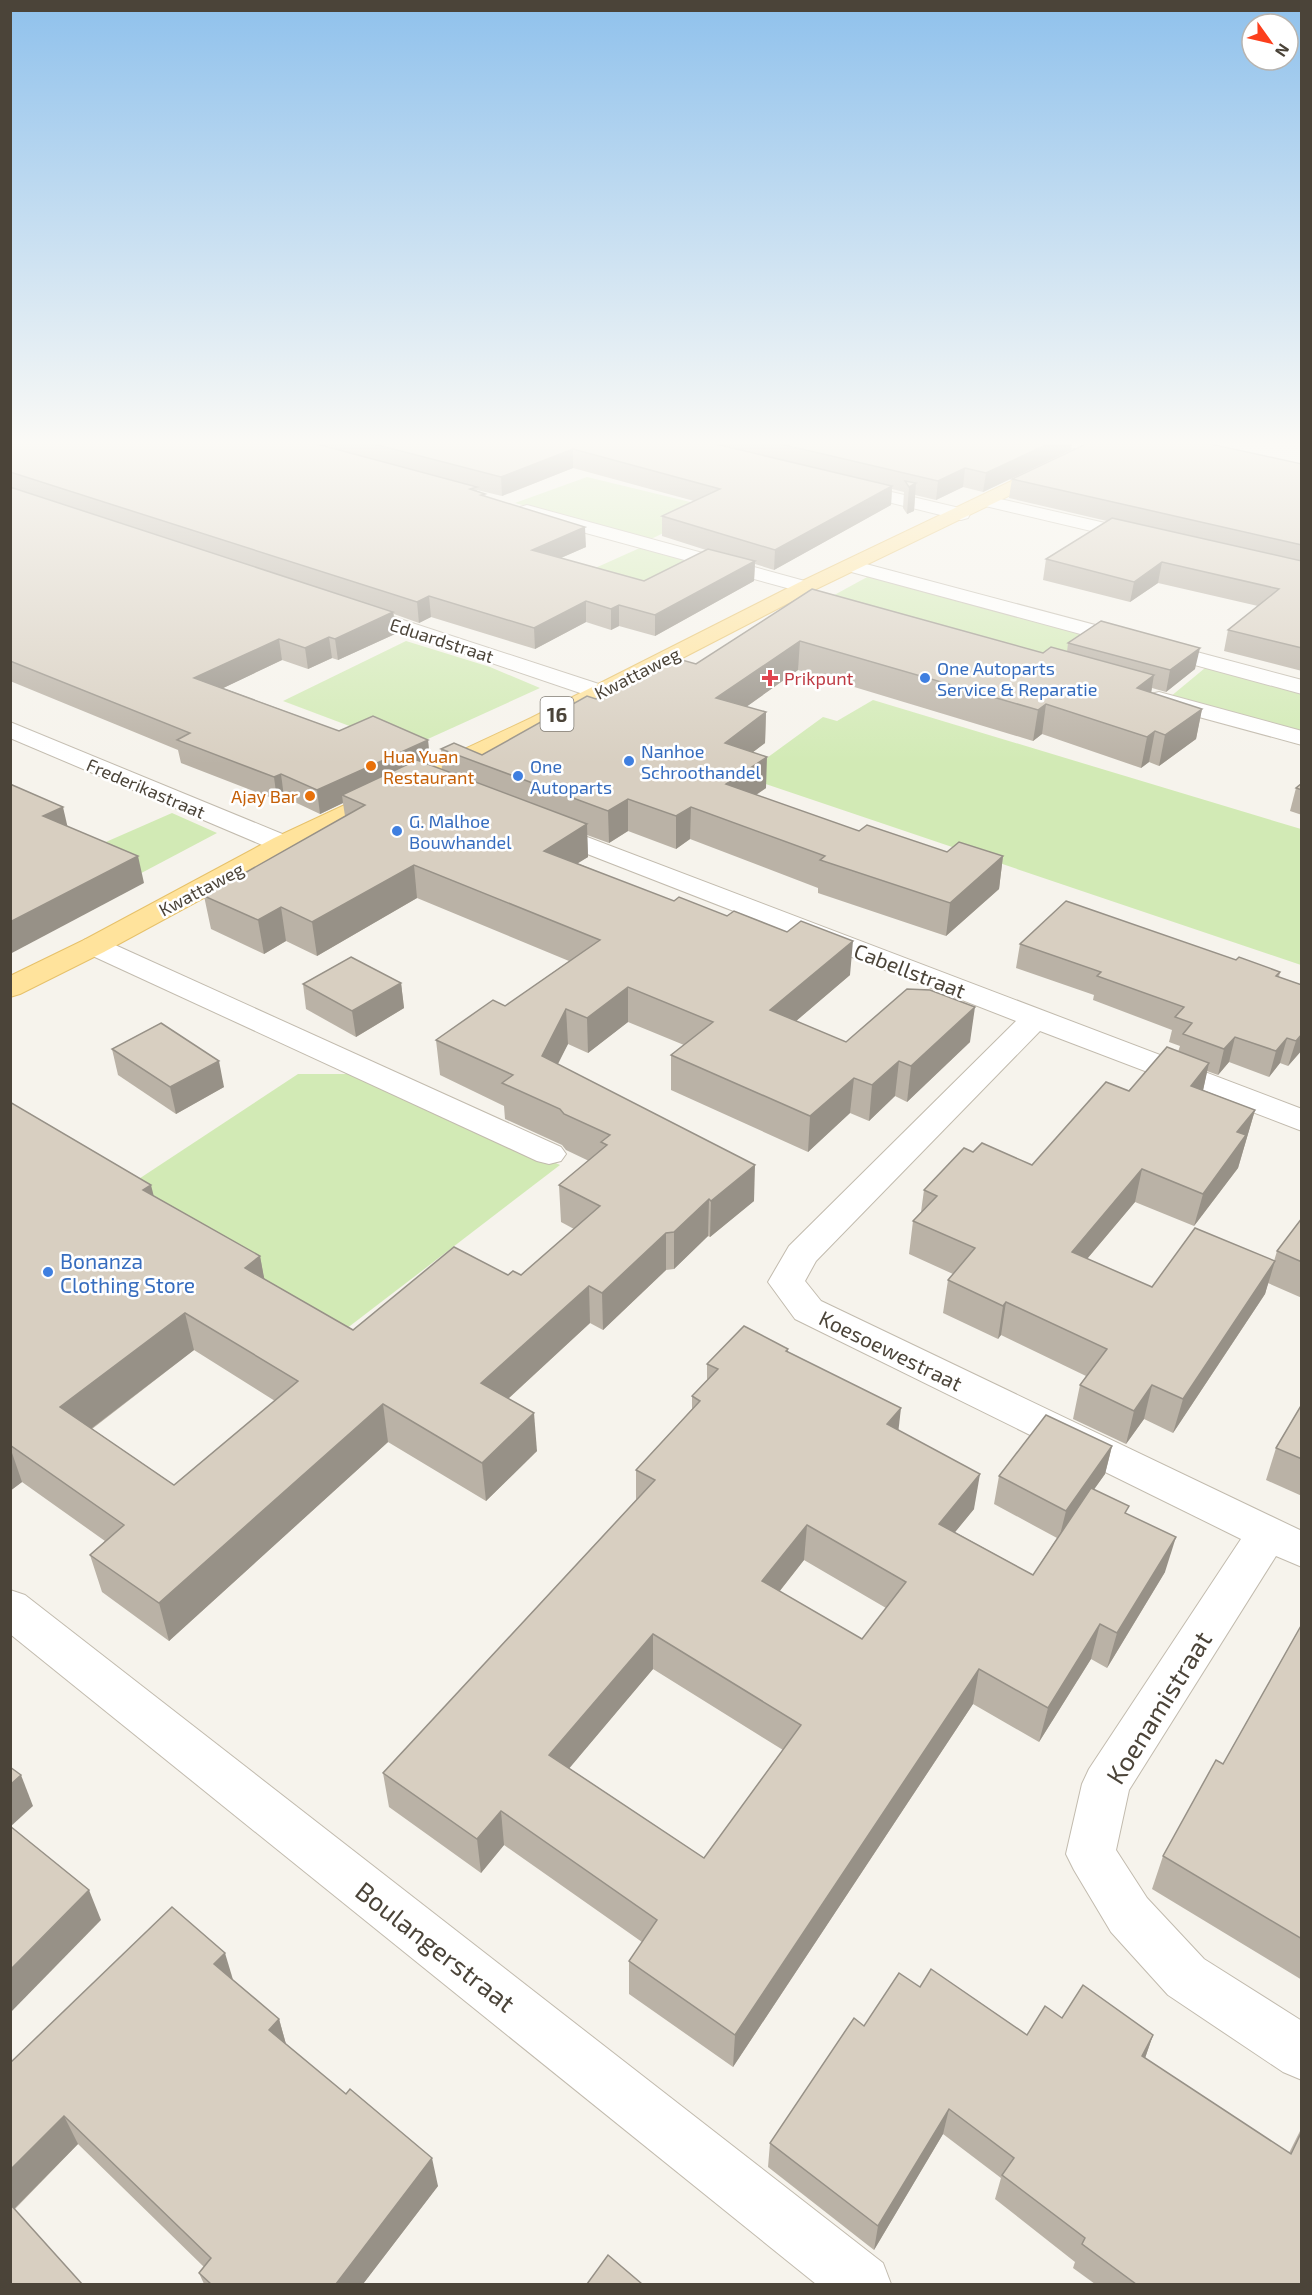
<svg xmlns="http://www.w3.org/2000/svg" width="1312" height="2295" viewBox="0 0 1312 2295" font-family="'Exo 2',sans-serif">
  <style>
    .green { fill: #d2eab5 }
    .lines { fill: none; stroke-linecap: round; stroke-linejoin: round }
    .minor-casing { stroke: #c2bbae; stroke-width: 2 }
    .primary-casing { stroke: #e6c16a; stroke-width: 2 }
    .minor { fill: #fff; fill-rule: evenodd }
    .primary { fill: #ffe39c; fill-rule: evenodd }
    .wall { fill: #bab2a6; fill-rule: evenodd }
    .shaded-wall { fill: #979187 }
    .building { fill: #d8cfc1; stroke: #979187; stroke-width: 1.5; fill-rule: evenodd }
    .health-dot { fill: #e0444e; stroke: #fff; stroke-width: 2 }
    .shop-dot { fill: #3f7fe0; stroke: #fff; stroke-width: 2 }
    .food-dot { fill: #e8710a; stroke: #fff; stroke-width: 2 }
    .labels { text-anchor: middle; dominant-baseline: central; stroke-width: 5; stroke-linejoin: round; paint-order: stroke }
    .far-street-label { font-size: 18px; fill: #4b4439; stroke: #fff }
    .far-shop-label { font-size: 18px; fill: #366cbe; stroke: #fff; text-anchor: start }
    .far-health-label { font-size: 18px; fill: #be3a42; stroke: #fff; text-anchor: start }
    .far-food-label { font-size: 18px; fill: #c56008; stroke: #fff; text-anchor: start }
    .shield { fill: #fff; stroke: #817c74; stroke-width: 1.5 }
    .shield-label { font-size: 20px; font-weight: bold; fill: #4b4439 }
    .street-label { font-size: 21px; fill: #4b4439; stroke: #fff }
    .shop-label { font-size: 21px; fill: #366cbe; stroke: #fff; text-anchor: start }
    .near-street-label { font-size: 26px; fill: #4b4439; stroke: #fff }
  </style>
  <rect width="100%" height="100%" fill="#f6f3ec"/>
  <g class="green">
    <polygon points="587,477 715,508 649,540 515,503"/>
    <polygon points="642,547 713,567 645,599 573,578"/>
    <polygon points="869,576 1090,635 1052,664 827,599"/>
    <polygon points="406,641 490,667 540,688 408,748 283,701"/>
    <polygon points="1205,668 1301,694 1301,734 1170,697"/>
    <polygon points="873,700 1301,829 1301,965 742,776 823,717 837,721"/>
    <polygon points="172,813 217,833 62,915 10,884"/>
    <polygon points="298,1074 360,1074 560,1165 346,1329 119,1192"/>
  </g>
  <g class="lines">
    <g class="minor-casing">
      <g id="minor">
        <polygon points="1066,443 1099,443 1103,447 1101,451 1095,452 1068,447"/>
        <polygon points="849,482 968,510 970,514 968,518 961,520 843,491 840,487 843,483"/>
        <polygon points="987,496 1149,533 1152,537 1149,541 1142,543 981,505 978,501 981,497"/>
        <polygon points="527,505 812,583 815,587 812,591 805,593 520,515 518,511 520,507"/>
        <polygon points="851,560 1302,680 1302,694 844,570 841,566 844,562"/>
        <polygon points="351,603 608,687 611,692 608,697 600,699 592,697 344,613 341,609 344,605"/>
        <polygon points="1159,692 1302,731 1302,745 1151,704 1148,699 1151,694"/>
        <polygon points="10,722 292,838 296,844 292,850 283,852 274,850 10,738"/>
        <polygon points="545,821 1302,1109 1302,1131 1040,1031 816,1261 805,1281 821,1301 1302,1531 1302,1567 1276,1556 1129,1790 1116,1850 1147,1898 1204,1959 1302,2021 1302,2080 1283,2072 1168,1995 1111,1932 1074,1870 1066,1854 1082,1784 1089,1769 1241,1539 795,1319 768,1282 789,1246 1016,1021 536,834 532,829 536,824"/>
        <polygon points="94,937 104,940 561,1147 566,1154 561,1161 549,1164 537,1161 84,952 80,946 84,940"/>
        <polygon points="10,1590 25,1595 883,2263 891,2284 816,2284 10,1634"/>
      </g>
    </g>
    <g class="primary-casing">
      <polygon id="primary" points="1091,443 1112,443 1110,447 812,591 547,728 292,850 104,952 20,994 10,997 10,976 84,940 274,838 531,718 798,583"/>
    </g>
    <use href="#minor" class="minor"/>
    <use href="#primary" class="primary"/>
  </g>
  <g class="wall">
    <path d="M10 443H1072L1071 450 983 492 963 487 936 500 915 495 914 511 907 514 903 508 904 492 892 489 891 505 774 570 755 564 754 581 655 636 619 626 611 630 586 622 535 649 431 617 419 623 394 614 395 634 338 660 332 658 308 669 282 660 223 688 339 731 428 740 430 763 427 764 442 770 441 749 482 755 596 699 696 664 812 589 1043 653 1067 652 1068 643 1195 669 1166 692 1152 688 1151 693 1202 709 1196 739 1159 766 1149 762 1141 768 1042 734 1033 741 798 670 746 707 766 712 765 743 753 752 766 788 756 795 859 831 947 852 1003 856 999 889 946 936 818 893V888L690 839 676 849 628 831 609 843 587 835 588 857 577 863 850 975 796 1021 846 1042H970L907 1102 895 1096 869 1121 850 1113 808 1152 671 1090V1055L684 1045 628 1022 588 1053 568 1044 557 1064 754 1201 710 1237 708 1236 674 1269 666 1270 603 1330 590 1323 508 1399 537 1451 486 1501 388 1442 169 1641 102 1592 90 1555 105 1541 22 1482 10 1491V1102L154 1196 260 1256 264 1279 353 1330 508 1275H521L574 1229 561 1222 559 1185 589 1161 566 1150 562 1145 505 1119 504 1106 440 1075 436 1040 505 1006 569 961 417 898 317 956 286 941 264 954 211 929 204 896 345 816 343 803 320 814 284 797 277 800 181 763 178 750 10 681ZM573 468 694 501 662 516V536L706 550 644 581 561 558 586 547 486 497 485 494 477 491V490L502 496ZM194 1350 275 1401 174 1485 92 1429Z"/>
    <polygon points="1209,444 1302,464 1302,671 1224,651 1228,630 1258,606 1158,583 1130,602 1043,580 1046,559 1107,521 1009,498 1012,479"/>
    <polygon points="1302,783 1302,815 1290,811 1296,788"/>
    <polygon points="1020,944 1236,960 1280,972 1279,977 1302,985 1302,1050 1288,1066 1280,1063 1269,1077 1229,1062 1218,1075 1207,1071 1203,1090 1255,1110 1238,1168 1194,1226 1135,1202 1087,1259 1152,1287 1274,1261 1277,1251 1302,1218 1302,1298 1268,1283 1265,1294 1173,1433 1144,1419 1126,1444 1073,1419 1080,1385 1086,1376 1001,1335 998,1339 943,1313 948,1280 953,1274 909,1254 913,1221 921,1212 924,1190 973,1152 1032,1165 1178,1052 1180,1046 1169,1042 1172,1030 1093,1000 1094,995 1016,968"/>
    <polygon points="401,983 404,1008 356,1037 306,1009 303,984"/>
    <polygon points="112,1049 224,1087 176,1114 118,1075"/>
    <path d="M788 1349V1353L898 1430 974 1509 955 1532 1033 1575 1057 1538 994 1504 999 1476 1112 1446 1105 1474 1094 1489 1127 1514 1165 1572 1107 1668 1091 1659 1039 1742 973 1704 733 2067 629 1994V1961L642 1942 504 1845 481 1873 389 1807 383 1773 636 1500V1470L692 1409V1396L707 1380V1364ZM804 1560 886 1608 862 1639 779 1592ZM653 1669 783 1750 704 1858 569 1768Z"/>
    <polygon points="1302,1404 1302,1496 1266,1480 1276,1448"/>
    <polygon points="1302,1624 1302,1980 1152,1889 1163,1856 1223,1764"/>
    <polygon points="233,1980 279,2019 286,2044 438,2186 363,2284 204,2284 199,2273 204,2267 78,2144 15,2209 10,2284 10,2063"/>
    <polygon points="920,1987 1027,2035 1062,2018 1153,2035 1145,2058 1289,2153 1302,2127 1302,2284 1095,2284 1073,2268 1075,2262 995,2199 1001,2178 943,2134 874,2250 768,2167 770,2143 864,2026"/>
  </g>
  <g class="shaded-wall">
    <polygon points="1050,443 1072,443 1071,450 983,492 986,473"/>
    <polygon points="573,449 573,468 502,496 501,477"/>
    <polygon points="965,468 963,487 936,500 938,481"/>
    <polygon points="916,483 914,511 907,514 909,487"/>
    <polygon points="892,486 891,505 774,570 775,550"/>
    <polygon points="585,527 586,547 533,570 532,550"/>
    <polygon points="755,561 754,581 655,636 655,615"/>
    <polygon points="1162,562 1158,583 1130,602 1134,582"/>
    <polygon points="429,596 431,617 419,623 417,602"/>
    <polygon points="586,601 586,622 535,649 534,628"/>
    <polygon points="619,605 619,626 611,630 611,609"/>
    <polygon points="393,612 395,634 338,660 335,639"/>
    <polygon points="329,637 332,658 308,669 305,648"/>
    <polygon points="279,639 282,660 198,700 194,678"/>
    <polygon points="800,641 798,670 715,729 716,698"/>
    <polygon points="1200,648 1195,669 1166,692 1170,670"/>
    <polygon points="1154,675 1149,705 1137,688"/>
    <polygon points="1046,704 1042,734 1033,741 1038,710"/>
    <polygon points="1202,709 1196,739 1159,766 1165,735"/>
    <polygon points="766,712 765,743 724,774 725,743"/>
    <polygon points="1155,731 1149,762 1141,768 1147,737"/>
    <polygon points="428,740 430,763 352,799 342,795 343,803 320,814 317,790"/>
    <polygon points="767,757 766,788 725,816 726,784"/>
    <polygon points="281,774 284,797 277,800 274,777"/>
    <polygon points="628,799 628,831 609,843 608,811"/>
    <polygon points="63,807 69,833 43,816"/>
    <polygon points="691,807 690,839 676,849 676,816"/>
    <polygon points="587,824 588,857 546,883 544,851"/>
    <polygon points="138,856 144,883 10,954 10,922"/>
    <polygon points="1003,856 999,889 946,936 950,903"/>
    <polygon points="414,865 417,898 317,956 312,922"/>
    <polygon points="281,907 286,941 264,954 258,920"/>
    <polygon points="853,941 850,975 768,1045 770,1010"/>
    <polygon points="401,983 404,1008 356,1037 352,1011"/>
    <polygon points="628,987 628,1022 588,1053 587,1018"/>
    <polygon points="975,1007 970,1042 907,1102 911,1066"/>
    <polygon points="566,1009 568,1044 544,1092 542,1056"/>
    <polygon points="1302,1034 1302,1050 1288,1066 1296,1041"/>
    <polygon points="1235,1037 1229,1062 1218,1075 1224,1049"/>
    <polygon points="1287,1038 1280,1063 1269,1077 1276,1051"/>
    <polygon points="219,1061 224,1087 176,1114 170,1087"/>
    <polygon points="899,1061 895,1096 869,1121 872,1085"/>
    <polygon points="1209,1063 1202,1095 1191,1086"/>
    <polygon points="854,1078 850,1113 808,1152 810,1116"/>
    <polygon points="1255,1110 1238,1168 1194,1226 1203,1194 1237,1132"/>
    <polygon points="755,1165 754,1201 710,1237 711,1201"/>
    <polygon points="1142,1169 1135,1202 1065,1285 1072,1252"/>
    <polygon points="151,1185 160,1221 143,1190"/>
    <polygon points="709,1199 708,1236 674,1269 674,1232"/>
    <polygon points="666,1233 666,1270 603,1330 602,1293"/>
    <polygon points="260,1256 267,1293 245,1268"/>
    <polygon points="1275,1261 1265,1294 1173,1433 1183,1399"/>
    <polygon points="589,1286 590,1323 484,1421 481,1383"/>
    <polygon points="1006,1302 1001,1335 998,1339 1003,1306"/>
    <polygon points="185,1313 194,1350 71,1444 60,1407"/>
    <polygon points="1152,1385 1144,1419 1126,1444 1134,1411"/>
    <polygon points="383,1404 388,1442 169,1641 159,1603"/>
    <polygon points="901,1408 897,1443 887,1424"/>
    <polygon points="534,1413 537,1451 486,1501 482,1463"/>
    <polygon points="1112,1446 1105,1474 1059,1539 1066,1511"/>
    <polygon points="10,1447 22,1482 10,1491"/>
    <polygon points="980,1474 974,1509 933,1559 939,1524"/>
    <polygon points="807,1525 804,1560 760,1616 762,1581"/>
    <polygon points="1176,1537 1165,1572 1107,1668 1117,1633"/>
    <polygon points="1100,1624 1091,1659 1039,1742 1048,1708"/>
    <polygon points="653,1634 653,1669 551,1790 549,1755"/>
    <polygon points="979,1669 973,1704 733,2067 735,2035"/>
    <polygon points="21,1775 33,1806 10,1827 10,1785"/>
    <polygon points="501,1811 504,1845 481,1873 477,1839"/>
    <polygon points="89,1890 101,1920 10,2013 10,1970"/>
    <polygon points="225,1953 234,1983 214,1964"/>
    <polygon points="279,2019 287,2048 269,2030"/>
    <polygon points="1153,2035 1144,2061 1142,2056"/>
    <polygon points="949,2109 943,2134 874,2250 878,2226"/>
    <polygon points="64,2116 78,2144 10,2213 10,2170"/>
    <polygon points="432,2158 438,2186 363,2284 336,2284"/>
  </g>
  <g class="building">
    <polygon points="10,443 313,443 477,487 470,489 485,494 481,495 585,527 532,550 644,581 708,549 755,561 655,615 619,605 611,609 586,601 534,628 429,596 417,602 10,472"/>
    <polygon points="370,443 711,443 892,486 775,550 662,516 720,489 573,449 501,477"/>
    <polygon points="776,443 1050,443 986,473 965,468 938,481"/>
    <polygon points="1088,443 1206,443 1302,464 1302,545 1012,479"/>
    <polygon points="905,481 916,483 909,487"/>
    <polygon points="10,487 393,612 335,639 329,637 305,648 279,639 194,678 339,731 373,716 428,740 317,790 281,774 274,777 177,740 190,733 10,661"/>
    <polygon points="1112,518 1302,561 1302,648 1228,630 1279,589 1162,562 1134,582 1046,559"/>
    <polygon points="812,589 1043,653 1051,647 1154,675 1137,688 1202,709 1165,735 1155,731 1147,737 1046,704 1038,710 800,641 716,698 766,712 725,743 767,757 726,784 859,831 867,825 947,852 959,842 1003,856 950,903 820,860 825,856 691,807 676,816 628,799 608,811 441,749 454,743 482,755 587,696 596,699 668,656 696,664"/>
    <polygon points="1101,621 1200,648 1170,670 1068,643"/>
    <path d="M417 760 587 824 544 851 674 901 679 897 727 916 734 911 787 932 801 921 853 941 770 1010 846 1042 907 989 930 990 975 1007 911 1066 899 1061 872 1085 854 1078 810 1116 671 1055 713 1022 628 987 587 1018 566 1009 542 1056 755 1165 711 1201 709 1199 674 1232 666 1233 602 1293 589 1286 481 1383 534 1413 482 1463 383 1404 159 1603 90 1555 124 1525 10 1445V1102L151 1185 143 1190 260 1256 245 1268 353 1330 454 1247 508 1275 513 1271 521 1275 600 1206 559 1185 607 1145 601 1142 610 1135 564 1114 560 1109 502 1083 513 1075 436 1040 493 1000 505 1006 600 940 414 865 312 922 281 907 258 920 204 896 365 805 342 795ZM185 1313 298 1381 174 1485 60 1407Z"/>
    <polygon points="1302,783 1302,790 1296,788"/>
    <polygon points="10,784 63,807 43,816 138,856 10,922"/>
    <polygon points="1066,901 1236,960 1239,957 1280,972 1276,976 1302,985 1302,1034 1296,1041 1287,1038 1276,1051 1235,1037 1224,1049 1183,1034 1192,1023 1175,1017 1184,1007 1097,976 1101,972 1020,944"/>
    <polygon points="351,957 401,983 352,1011 303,984"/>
    <polygon points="161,1023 219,1061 170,1087 112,1049"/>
    <polygon points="1167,1047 1209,1063 1191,1086 1255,1110 1237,1132 1246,1135 1203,1194 1142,1169 1072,1252 1152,1287 1195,1228 1275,1261 1183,1399 1152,1385 1134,1411 1080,1385 1107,1349 1006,1302 1003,1306 948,1280 975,1248 913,1221 937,1196 924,1190 964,1148 973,1152 982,1143 1032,1165 1106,1082 1129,1091"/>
    <polygon points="1302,1218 1302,1262 1277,1251"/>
    <path d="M744 1326 788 1349 786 1351 901 1408 887 1424 980 1474 939 1524 1033 1575 1091 1488 1129 1506 1125 1513 1176 1537 1117 1633 1100 1624 1048 1708 979 1669 735 2035 629 1961 657 1920 501 1811 477 1839 383 1773 655 1480 636 1470 700 1401 692 1396 718 1369 707 1364ZM807 1525 906 1582 862 1639 762 1581ZM653 1634 801 1725 704 1858 549 1755Z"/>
    <polygon points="1302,1404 1302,1459 1276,1448"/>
    <polygon points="1046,1415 1112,1446 1066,1511 999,1476"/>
    <polygon points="1302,1624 1302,1939 1163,1856 1216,1760 1223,1764"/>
    <polygon points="10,1767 21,1775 10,1785"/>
    <polygon points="10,1826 89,1890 10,1970"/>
    <polygon points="172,1907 225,1953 214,1964 279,2019 269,2030 346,2094 350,2089 432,2158 336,2284 211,2284 199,2273 211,2258 64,2116 10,2170 10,2063"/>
    <polygon points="931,1969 1027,2035 1045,2006 1062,2018 1083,1985 1153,2035 1142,2056 1291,2154 1302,2131 1302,2284 1136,2284 1082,2244 1085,2238 1002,2175 1014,2158 949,2109 878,2226 770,2143 854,2018 864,2026 899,1973 920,1987"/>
    <polygon points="10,2204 82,2284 10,2284"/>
    <polygon points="608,2255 642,2284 587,2284"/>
  </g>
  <linearGradient id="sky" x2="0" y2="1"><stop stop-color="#8fc1ec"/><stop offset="0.58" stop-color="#fbfaf6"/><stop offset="1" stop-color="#fbfaf6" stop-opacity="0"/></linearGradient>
  <rect width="1312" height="764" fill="url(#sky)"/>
  <path class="health-dot" d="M767 669h6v6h6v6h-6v6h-6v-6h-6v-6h6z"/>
  <g class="shop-dot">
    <circle cx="925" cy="678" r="6"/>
    <circle cx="629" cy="761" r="6"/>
    <circle cx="518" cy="776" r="6"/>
    <circle cx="397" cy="831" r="6"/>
    <circle cx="48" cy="1272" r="6"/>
  </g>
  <g class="food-dot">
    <circle cx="371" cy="766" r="6"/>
    <circle cx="310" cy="796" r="6"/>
  </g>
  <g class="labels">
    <g class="far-street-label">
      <text transform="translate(442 640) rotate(18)">Eduardstraat</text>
      <text transform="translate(637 673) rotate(-27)">Kwattaweg</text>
      <text transform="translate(146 788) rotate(23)">Frederikastraat</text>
      <text transform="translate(201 889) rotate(-28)">Kwattaweg</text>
    </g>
    <g class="far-shop-label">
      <text x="937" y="668">One Autoparts<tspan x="937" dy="21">Service &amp; Reparatie</tspan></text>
      <text x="641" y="751">Nanhoe<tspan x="641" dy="21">Schroothandel</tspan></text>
      <text x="530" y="766">One<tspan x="530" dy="21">Autoparts</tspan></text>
      <text x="409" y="821">G. Malhoe<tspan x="409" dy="21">Bouwhandel</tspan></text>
    </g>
    <g class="far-health-label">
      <text x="784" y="678">Prikpunt</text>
    </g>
    <g class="far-food-label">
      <text x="383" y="756">Hua Yuan<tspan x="383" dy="21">Restaurant</tspan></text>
      <text x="298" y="796" text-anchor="end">Ajay Bar</text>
    </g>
    <rect class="shield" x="540.5" y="697" width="33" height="34" rx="4.5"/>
    <g class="shield-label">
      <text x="557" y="714">16</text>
    </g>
    <g class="street-label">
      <text transform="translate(910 970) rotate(21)">Cabellstraat</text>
      <text transform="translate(891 1350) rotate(26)">Koesoewestraat</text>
    </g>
    <g class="shop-label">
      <text x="60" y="1260">Bonanza<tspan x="60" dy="24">Clothing Store</tspan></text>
    </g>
    <g class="near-street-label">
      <text transform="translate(1158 1707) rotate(-58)">Koenamistraat</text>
      <text transform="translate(436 1946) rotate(38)">Boulangerstraat</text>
    </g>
  </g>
  <rect width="1312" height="2295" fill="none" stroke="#4b4439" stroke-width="24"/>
  <g transform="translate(1270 42) rotate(124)"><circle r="28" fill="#ffffff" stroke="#b7b4b0" stroke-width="1.5"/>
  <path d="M0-4.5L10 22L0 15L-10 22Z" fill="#fc3f1d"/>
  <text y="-9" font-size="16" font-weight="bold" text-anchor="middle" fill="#4b4439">N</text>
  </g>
</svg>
